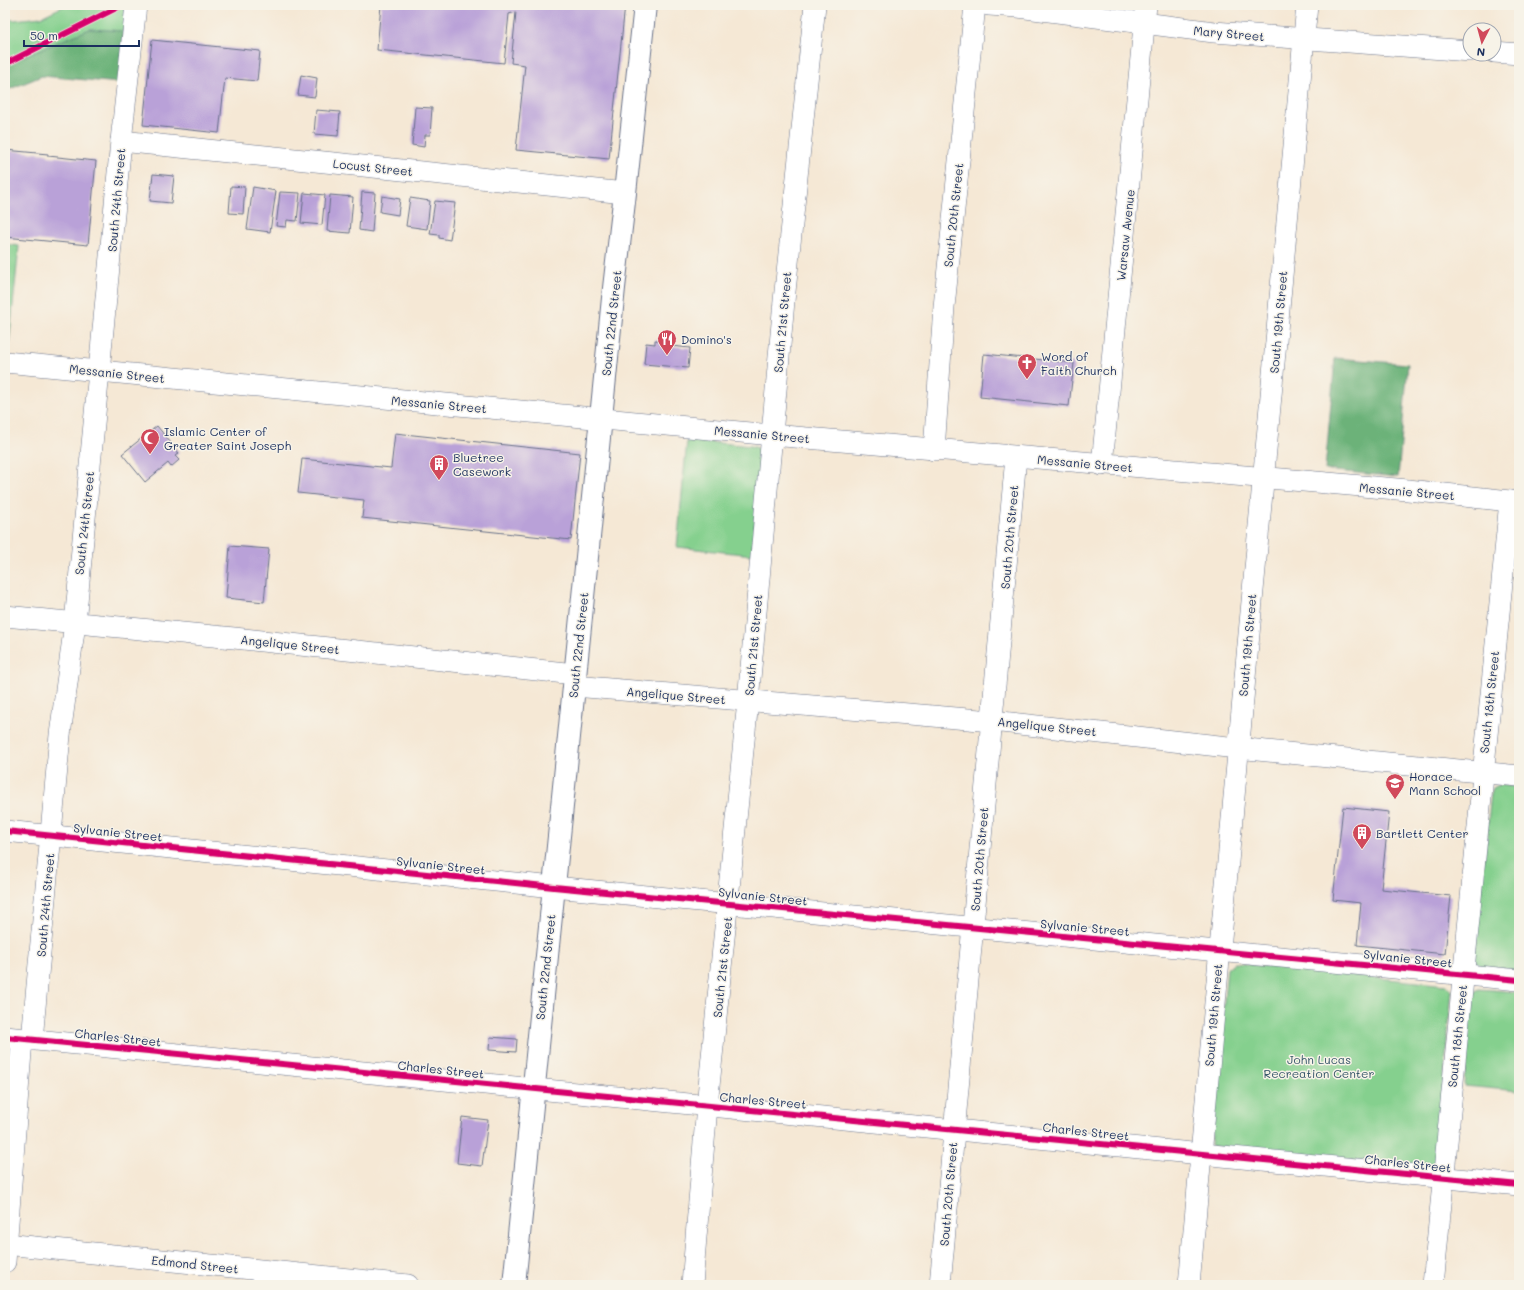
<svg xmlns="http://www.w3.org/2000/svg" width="1524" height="1290" viewBox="0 0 1524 1290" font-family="Mali,sans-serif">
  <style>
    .green { fill: #85d08e; stroke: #508076 }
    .forest { fill: #6cb279; stroke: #44706c }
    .building { fill: #b9a1d8 }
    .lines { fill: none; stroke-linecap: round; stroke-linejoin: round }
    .minor-casing { stroke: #677088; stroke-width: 22 }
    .major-casing { stroke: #677088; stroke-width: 24 }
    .minor { stroke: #fff; stroke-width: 21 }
    .major { stroke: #fff; stroke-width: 22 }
    .cycleway-casing { stroke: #f7f3e8; stroke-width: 8 }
    .cycleway { stroke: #d6006c; stroke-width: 6 }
    .labels { text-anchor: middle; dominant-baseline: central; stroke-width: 3; stroke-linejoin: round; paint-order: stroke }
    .street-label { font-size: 12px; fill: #1b2f5e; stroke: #f7f3e8 }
    .poi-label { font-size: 12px; fill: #1b2f5e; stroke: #f7f3e8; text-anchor: start }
    .park-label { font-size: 12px; fill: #36576a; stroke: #f7f3e8 }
  </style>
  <rect width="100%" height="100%" fill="#f7f3e8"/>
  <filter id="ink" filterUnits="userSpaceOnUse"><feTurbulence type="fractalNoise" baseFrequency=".025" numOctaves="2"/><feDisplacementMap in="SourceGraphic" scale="8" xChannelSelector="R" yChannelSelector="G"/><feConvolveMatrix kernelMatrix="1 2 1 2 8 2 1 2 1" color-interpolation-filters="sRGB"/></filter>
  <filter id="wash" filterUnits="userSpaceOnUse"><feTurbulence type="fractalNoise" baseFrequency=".012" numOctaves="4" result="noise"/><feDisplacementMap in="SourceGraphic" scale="16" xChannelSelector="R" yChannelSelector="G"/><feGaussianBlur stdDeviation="0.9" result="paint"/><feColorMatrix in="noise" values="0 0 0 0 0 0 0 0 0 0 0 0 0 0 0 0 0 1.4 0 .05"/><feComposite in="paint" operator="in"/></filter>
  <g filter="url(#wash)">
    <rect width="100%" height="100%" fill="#f5e8d5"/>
    <g class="green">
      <polygon points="66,5 127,5 124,31 90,29 5,64 5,19 14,20 41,17"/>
      <polygon points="5,244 19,246 9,344 5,344"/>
      <polygon points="687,440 751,446 758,448 761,452 752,555 677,547"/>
      <polygon points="1499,785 1519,787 1519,971 1481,967 1476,964 1474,955 1491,794 1493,788"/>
      <polygon points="1235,963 1446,985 1452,990 1436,1164 1433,1169 1211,1146 1227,969 1230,965"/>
      <polygon points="1479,989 1519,992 1519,1091 1464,1086 1470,1001 1474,992"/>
    </g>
    <g class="forest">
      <polygon points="90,29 124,31 120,83 42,76 5,91 5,64"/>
      <polygon points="1335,358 1408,364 1398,477 1325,470"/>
    </g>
    <g id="blocks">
      <g class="building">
        <polygon points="381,5 625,5 609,159 516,150 525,65 511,63 516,12 509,14 504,63 377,50"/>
        <polygon points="152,40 260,51 257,81 225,78 219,133 143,125"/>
        <polygon points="301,75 317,78 315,97 298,95"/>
        <polygon points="415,107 432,108 430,135 425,135 424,147 412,145"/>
        <polygon points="316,110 340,112 338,136 314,134"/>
        <polygon points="5,150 48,154 48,156 96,161 88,245 5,237"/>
        <polygon points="153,174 174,176 171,203 150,201"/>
        <polygon points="231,186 245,187 243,214 229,213"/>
        <polygon points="253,187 276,191 270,232 247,229"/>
        <polygon points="280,192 300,193 297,221 287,220 286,227 276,226"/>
        <polygon points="362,192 375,193 372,232 359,230"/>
        <polygon points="304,193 325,195 322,225 301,223"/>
        <polygon points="330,195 353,197 350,233 327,231"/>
        <polygon points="382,196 400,199 398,215 380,212"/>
        <polygon points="410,198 430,201 427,229 406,226"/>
        <polygon points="435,201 455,203 450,240 439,238 439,235 430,234"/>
        <polygon points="655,340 671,342 671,346 690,348 688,368 644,364 646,343 655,344"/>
        <polygon points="984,354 1074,363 1069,406 980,397"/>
        <polygon points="157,426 179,453 175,456 179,460 171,467 168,463 145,482 122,454"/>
        <polygon points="395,433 580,453 571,540 362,518 364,500 298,493 302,459 391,468"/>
        <polygon points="230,546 269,549 264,602 226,598"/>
        <polygon points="1343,807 1389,812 1381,889 1451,896 1445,954 1357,945 1361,903 1333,900"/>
        <polygon points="490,1037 517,1039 516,1052 489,1050"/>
        <polygon points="462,1117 488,1120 482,1166 457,1163"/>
      </g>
    </g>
  </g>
  <g filter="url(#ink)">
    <use href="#blocks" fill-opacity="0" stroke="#677088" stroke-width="1"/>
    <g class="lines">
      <g class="minor-casing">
        <g id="minor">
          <polyline points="989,5 1018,7 1214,32 1470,51"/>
          <polyline points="1494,52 1519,54"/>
          <polyline points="121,141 625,193"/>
          <polyline points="5,362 772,435 1408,490 1519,502"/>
          <polyline points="934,450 944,307 975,5"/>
          <polyline points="1102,465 1146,5"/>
          <polyline points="5,616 234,638 575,674"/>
          <polyline points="574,686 992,721 1237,748 1519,776"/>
          <polyline points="5,831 554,887 1519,980"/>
          <polyline points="5,1037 1519,1185"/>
          <polyline points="32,1040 60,735 75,623 121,141 136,5"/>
          <polyline points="5,1244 408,1285"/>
          <polyline points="5,1262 22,1039"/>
          <polyline points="692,1285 707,1106 748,701 784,301 815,5"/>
          <polyline points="940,1285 1016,457"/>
          <polyline points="1189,1285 1307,5"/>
          <polyline points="1433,1285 1510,501"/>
        </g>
      </g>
      <g class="major-casing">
        <path id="major" d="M514 1285C545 952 583 620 614 288L625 193 645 5"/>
      </g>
      <use href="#minor" class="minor"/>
      <use href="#major" class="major"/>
      <g class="cycleway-casing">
        <g id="cycleway">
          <polyline points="5,64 122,5"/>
          <polyline points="5,831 554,887 1519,980"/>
          <polyline points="5,1037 1519,1185"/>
        </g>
      </g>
      <use href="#cycleway" class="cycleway"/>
    </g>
  </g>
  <defs>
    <g id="restaurant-pin" transform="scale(1)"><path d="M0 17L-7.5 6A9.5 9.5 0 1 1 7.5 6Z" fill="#d1495b" stroke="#f7f3e8"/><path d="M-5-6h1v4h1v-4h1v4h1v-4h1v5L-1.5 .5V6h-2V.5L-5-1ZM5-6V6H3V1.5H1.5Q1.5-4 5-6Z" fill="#fff"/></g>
    <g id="church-pin" transform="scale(1)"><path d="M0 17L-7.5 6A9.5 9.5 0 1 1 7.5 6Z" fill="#d1495b" stroke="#f7f3e8"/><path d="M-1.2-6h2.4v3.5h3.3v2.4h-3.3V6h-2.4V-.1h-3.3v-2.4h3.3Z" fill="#fff"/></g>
    <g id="mosque-pin" transform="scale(1)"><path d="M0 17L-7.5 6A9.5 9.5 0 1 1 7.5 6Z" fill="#d1495b" stroke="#f7f3e8"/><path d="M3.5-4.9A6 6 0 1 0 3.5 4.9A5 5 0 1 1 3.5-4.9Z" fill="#fff"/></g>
    <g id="building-pin" transform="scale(1)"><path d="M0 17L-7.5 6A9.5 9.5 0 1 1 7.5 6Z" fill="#d1495b" stroke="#f7f3e8"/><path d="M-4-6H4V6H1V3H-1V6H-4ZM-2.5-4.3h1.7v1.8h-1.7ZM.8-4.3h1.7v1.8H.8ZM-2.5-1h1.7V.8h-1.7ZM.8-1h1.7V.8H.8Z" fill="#fff"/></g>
    <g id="school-pin" transform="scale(1)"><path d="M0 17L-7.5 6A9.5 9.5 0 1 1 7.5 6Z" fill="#d1495b" stroke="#f7f3e8"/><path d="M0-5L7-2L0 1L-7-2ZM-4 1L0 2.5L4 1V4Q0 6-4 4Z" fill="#fff"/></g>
  </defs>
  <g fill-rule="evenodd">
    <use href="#restaurant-pin" x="667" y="339"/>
    <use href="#church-pin" x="1027" y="363"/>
    <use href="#mosque-pin" x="150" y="438"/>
    <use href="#building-pin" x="439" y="464"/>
    <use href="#school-pin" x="1395" y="783"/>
    <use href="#building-pin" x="1362" y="833"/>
  </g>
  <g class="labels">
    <g class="street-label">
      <text transform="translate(1229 33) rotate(5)">Mary Street</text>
      <text transform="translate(373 167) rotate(6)">Locust Street</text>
      <text transform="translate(116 200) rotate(-85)">South 24th Street</text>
      <text transform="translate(953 215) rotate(-84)">South 20th Street</text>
      <text transform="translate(1125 235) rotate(-84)">Warsaw Avenue</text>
      <text transform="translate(782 322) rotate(-85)">South 21st Street</text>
      <text transform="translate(1278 322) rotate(-85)">South 19th Street</text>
      <text transform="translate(611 323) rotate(-84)">South 22nd Street</text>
      <text transform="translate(117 373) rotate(6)">Messanie Street</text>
      <text transform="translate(439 404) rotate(5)">Messanie Street</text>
      <text transform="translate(762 434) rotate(5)">Messanie Street</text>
      <text transform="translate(1085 463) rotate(5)">Messanie Street</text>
      <text transform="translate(1407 491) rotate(5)">Messanie Street</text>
      <text transform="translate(84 523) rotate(-84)">South 24th Street</text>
      <text transform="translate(1009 537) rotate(-85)">South 20th Street</text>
      <text transform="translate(290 644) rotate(6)">Angelique Street</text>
      <text transform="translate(578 645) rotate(-84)">South 22nd Street</text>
      <text transform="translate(753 645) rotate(-85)">South 21st Street</text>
      <text transform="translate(1247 645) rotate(-85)">South 19th Street</text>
      <text transform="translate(676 695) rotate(5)">Angelique Street</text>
      <text transform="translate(1489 702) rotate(-84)">South 18th Street</text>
      <text transform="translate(1047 726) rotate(6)">Angelique Street</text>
      <text transform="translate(118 832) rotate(6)">Sylvanie Street</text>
      <text transform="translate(979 859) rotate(-85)">South 20th Street</text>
      <text transform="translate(441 865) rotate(6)">Sylvanie Street</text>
      <text transform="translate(763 896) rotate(6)">Sylvanie Street</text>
      <text transform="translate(45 905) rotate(-85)">South 24th Street</text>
      <text transform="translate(1085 927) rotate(5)">Sylvanie Street</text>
      <text transform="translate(1408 958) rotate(6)">Sylvanie Street</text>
      <text transform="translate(545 967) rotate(-84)">South 22nd Street</text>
      <text transform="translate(722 967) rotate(-84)">South 21st Street</text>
      <text transform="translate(1213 1015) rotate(-85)">South 19th Street</text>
      <text transform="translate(1457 1036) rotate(-84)">South 18th Street</text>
      <text transform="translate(118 1037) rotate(6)">Charles Street</text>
      <text transform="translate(441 1069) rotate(6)">Charles Street</text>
      <text transform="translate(763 1100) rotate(5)">Charles Street</text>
      <text transform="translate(1086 1131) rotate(6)">Charles Street</text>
      <text transform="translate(1408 1163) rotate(6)">Charles Street</text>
      <text transform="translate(948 1194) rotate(-85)">South 20th Street</text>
      <text transform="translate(195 1264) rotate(6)">Edmond Street</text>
    </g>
    <g class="poi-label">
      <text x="681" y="339">Domino's</text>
      <text x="1041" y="356">Word of<tspan x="1041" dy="14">Faith Church</tspan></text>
      <text x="164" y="431">Islamic Center of<tspan x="164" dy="14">Greater Saint Joseph</tspan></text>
      <text x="453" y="457">Bluetree<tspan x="453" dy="14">Casework</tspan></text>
      <text x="1409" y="776">Horace<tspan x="1409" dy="14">Mann School</tspan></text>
      <text x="1376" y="833">Bartlett Center</text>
    </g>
    <g class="park-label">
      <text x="1319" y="1059">John Lucas<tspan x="1319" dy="14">Recreation Center</tspan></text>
    </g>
  </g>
  <rect width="1524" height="1290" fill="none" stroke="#f7f3e8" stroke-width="20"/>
  <g transform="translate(1482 42) rotate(186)"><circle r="19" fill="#f7f3e8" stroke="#9fa5b1"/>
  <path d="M0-3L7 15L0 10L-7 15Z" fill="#d1495b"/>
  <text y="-6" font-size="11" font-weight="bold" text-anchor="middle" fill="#1b2f5e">N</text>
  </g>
  <path d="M24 40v6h115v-6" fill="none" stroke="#1b2f5e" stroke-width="2"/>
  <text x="30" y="40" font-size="12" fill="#1b2f5e" stroke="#f7f3e8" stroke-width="3" paint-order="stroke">50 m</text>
</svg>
